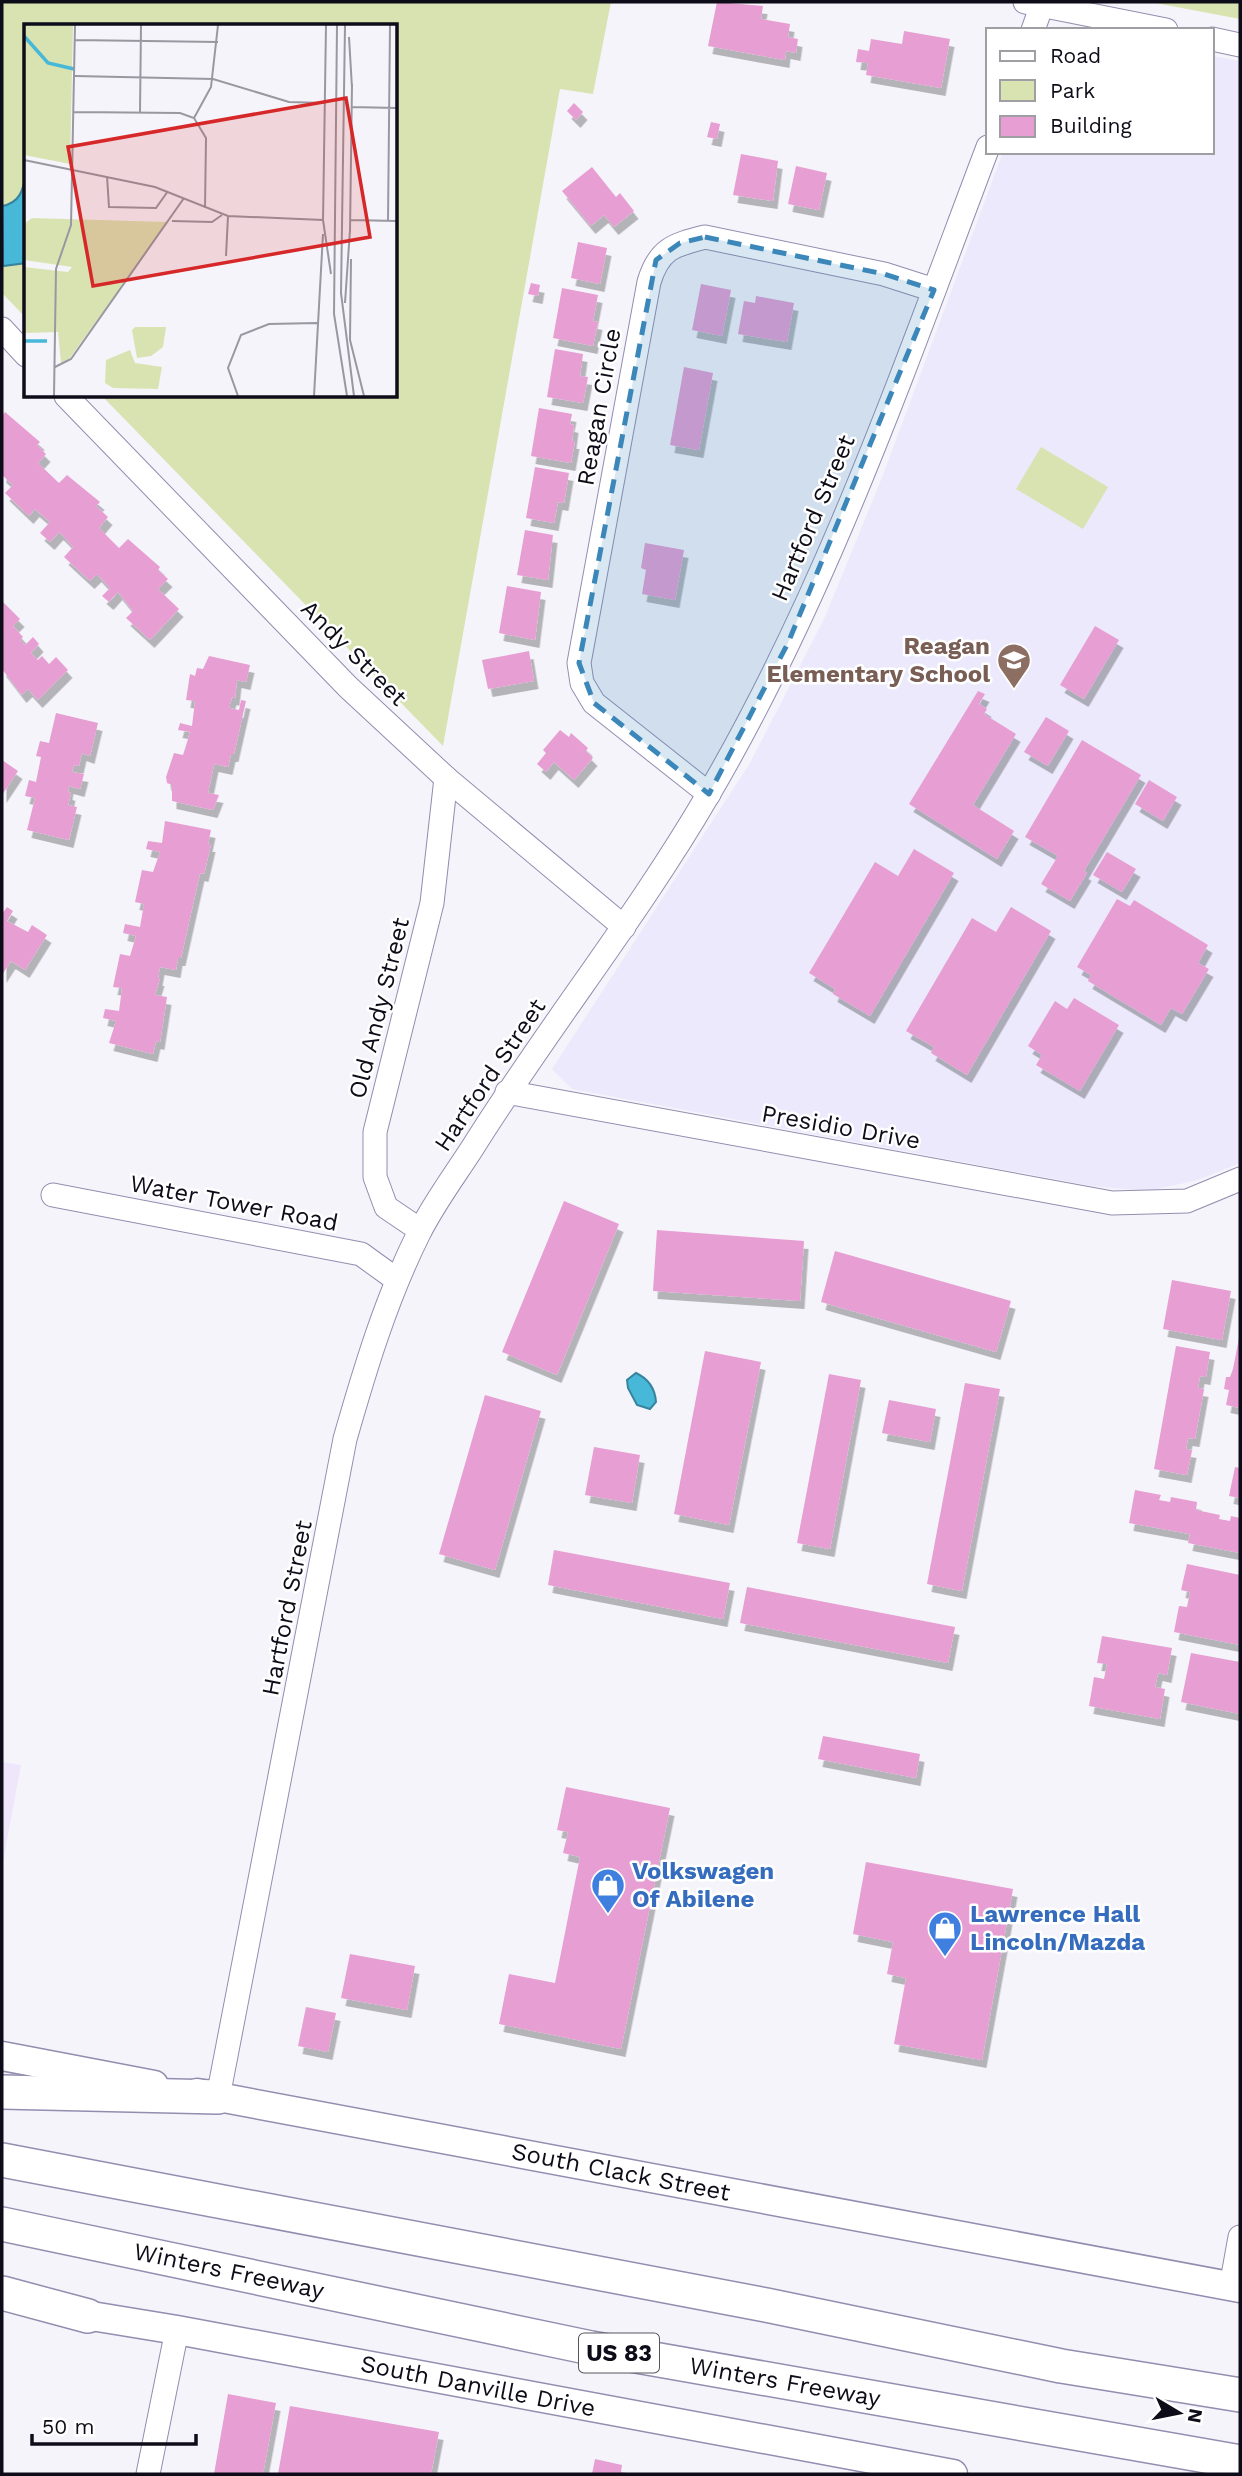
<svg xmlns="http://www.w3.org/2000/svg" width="1242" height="2476" viewBox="0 0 1242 2476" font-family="'Work Sans',sans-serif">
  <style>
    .commercial { fill: #efe6fc }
    .built { fill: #ebe9fb }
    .green { fill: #d9e3b1 }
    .water { fill: #47b8d7; stroke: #36849e; stroke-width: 2 }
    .building { fill: #e79ed3; filter: url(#shadow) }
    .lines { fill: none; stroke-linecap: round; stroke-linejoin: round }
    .minor-casing { stroke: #938daf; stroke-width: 25 }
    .major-casing { stroke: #938daf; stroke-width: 31 }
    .highway-casing { stroke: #938daf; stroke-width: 36 }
    .minor { stroke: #fff; stroke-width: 23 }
    .major { stroke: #fff; stroke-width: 28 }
    .highway { stroke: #fff; stroke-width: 33 }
    .marked { fill: #3b87ba; fill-opacity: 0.2; stroke: #3b87ba; stroke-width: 5; stroke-dasharray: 14 9; stroke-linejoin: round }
    .labels { text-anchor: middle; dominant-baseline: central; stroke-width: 5; stroke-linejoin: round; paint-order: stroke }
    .shield { fill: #fff; stroke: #56555d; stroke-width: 2 }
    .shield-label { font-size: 23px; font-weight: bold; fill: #0e0c18 }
    .street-label { font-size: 24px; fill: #0e0c18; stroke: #fff }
    .education-label { font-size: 24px; font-weight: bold; fill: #785e54; stroke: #fff; text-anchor: end }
    .shop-label { font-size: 24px; font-weight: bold; fill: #366cbe; stroke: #fff; text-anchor: start }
    .inset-river { fill: none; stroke: #47b8d7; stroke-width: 3.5 }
    .inset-road { fill: none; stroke: #9997a0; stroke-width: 2 }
    .view { fill: #d62828; fill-opacity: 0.15; stroke: #d62828; stroke-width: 3.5 }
    .inset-edge { fill: none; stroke: #0e0c18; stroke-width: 3.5 }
  </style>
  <defs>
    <filter id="shadow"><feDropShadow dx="4.5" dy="8" stdDeviation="0" flood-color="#0004"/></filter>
  </defs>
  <rect width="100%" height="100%" fill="#f5f4fb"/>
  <polygon class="commercial" points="2,1762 21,1765 2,1867"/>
  <polygon class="built" points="1212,56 1240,61 1240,1163 1198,1180 1148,1191 1092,1186 572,1089 552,1069 750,763 825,617 883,475 1003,152 1212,152"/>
  <g class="green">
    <polygon points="2,2 611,2 593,94 560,89 443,746 102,396 396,396 396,26 26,26 26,318 2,293"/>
    <polygon points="1150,2 1240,2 1240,19"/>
    <polygon points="1041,447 1108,487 1083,529 1016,489"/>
  </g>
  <g class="water">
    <path d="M26 174V263L3 266 2 206C20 203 23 190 26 174Z"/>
    <path d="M636 1373C649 1379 655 1388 656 1402L650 1409 637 1405 628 1388 627 1380Z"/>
  </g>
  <g class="building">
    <polygon points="717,2 763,6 761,19 790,24 788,37 798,39 796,53 786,51 785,60 708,46"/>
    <polygon points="904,31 950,39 941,88 866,75 868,63 856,62 858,49 869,51 871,39 902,44"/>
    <polygon points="574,103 583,112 576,120 567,111"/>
    <polygon points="711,122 720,124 717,139 707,137"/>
    <polygon points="741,154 778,161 773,201 733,195"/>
    <polygon points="796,166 827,173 819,210 788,204"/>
    <polygon points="592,167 616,197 620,193 634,211 614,227 604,215 591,226 562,191"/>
    <polygon points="578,242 607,248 600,284 571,278"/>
    <polygon points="531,283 540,285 538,296 528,294"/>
    <polygon points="701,284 731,290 722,336 692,330"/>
    <polygon points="562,288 598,295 593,321 598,322 593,346 553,338"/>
    <polygon points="756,296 794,303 787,342 738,334 744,301 755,303"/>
    <polygon points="555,349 583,354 580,376 588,377 583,403 547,397"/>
    <polygon points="684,367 713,373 699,450 670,445"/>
    <polygon points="539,408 572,414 570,424 574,425 572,441 575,441 571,463 531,456"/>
    <polygon points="5,412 40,442 37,445 46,454 38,463 59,483 67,475 100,502 96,506 108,517 99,528 119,548 128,539 160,567 158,570 168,579 158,589 179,609 150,640 126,618 133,611 118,592 109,602 102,596 110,588 97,574 90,581 64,557 73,547 65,538 59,532 50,542 40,533 50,522 35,509 29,516 5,493 13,485 2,475 2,416"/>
    <polygon points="535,467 569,473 564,503 558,502 554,523 526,518"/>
    <polygon points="525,530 553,535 548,580 517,575"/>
    <polygon points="645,543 684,550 675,600 642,594 646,570 641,568"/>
    <polygon points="507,586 541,592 535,640 499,633"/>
    <polygon points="2,601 20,619 13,626 23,637 20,640 25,645 33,637 39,644 31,653 38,660 42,656 49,664 56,657 68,670 38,700 28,689 22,695 2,669"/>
    <polygon points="1095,626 1119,640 1084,699 1060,685"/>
    <polygon points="529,651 534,681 488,689 482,660"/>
    <polygon points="209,656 250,665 246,682 237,680 235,698 232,697 229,708 239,710 241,700 246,701 234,754 231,754 228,767 214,764 208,793 219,795 213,810 172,801 172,785 167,783 166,777 174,753 183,755 188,739 190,732 178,730 180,723 192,726 195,701 186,700 190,674 195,676 197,668 203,669"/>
    <polygon points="978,691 985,694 979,704 987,709 984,714 1016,734 973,805 1014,831 997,859 909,804"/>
    <polygon points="56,713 98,723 90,756 82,753 79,766 74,765 72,772 84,774 80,789 69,786 68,792 71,793 68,805 77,807 69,840 27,830 35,798 25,796 29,780 36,782 41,757 36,756 40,741 49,743"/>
    <polygon points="1046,717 1069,731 1048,766 1024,752"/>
    <polygon points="560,730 569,737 571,733 588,748 586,751 593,758 574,780 554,762 546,772 537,764 546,753 543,750"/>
    <polygon points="1082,740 1141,775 1084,871 1087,873 1070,901 1041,884 1058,856 1025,837"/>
    <polygon points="2,760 18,771 2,795"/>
    <polygon points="1149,780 1177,797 1163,821 1135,804"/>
    <polygon points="165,821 211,830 208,844 211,844 204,874 200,873 181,958 178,958 176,970 160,967 158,978 160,978 155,995 167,997 160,1042 156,1041 153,1054 109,1043 116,1021 103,1018 105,1009 119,1011 122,988 113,987 120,954 130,956 136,936 123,933 125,924 140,927 144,904 135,902 142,870 153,872 160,852 146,849 148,841 162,843"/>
    <polygon points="914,849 954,873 870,1016 833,994 835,989 809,973 875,862 898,876"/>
    <polygon points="1107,852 1136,869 1122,892 1093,875"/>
    <polygon points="1117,899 1130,906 1134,900 1208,945 1198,963 1209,969 1182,1014 1171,1008 1161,1025 1088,981 1091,975 1077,967"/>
    <polygon points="7,907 13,911 7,921 28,932 32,925 47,935 25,970 11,961 2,975 2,914"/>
    <polygon points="1011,907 1051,931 967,1075 931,1053 934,1047 906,1031 972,918 996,932"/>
    <polygon points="1074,998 1119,1025 1080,1091 1036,1065 1042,1055 1028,1046 1055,1001 1067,1009"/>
    <polygon points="564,1201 619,1224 557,1375 502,1352"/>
    <polygon points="657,1230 804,1241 800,1301 653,1291"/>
    <polygon points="835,1251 1011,1301 996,1352 821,1302"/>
    <polygon points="1172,1280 1231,1291 1222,1340 1163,1329"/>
    <polygon points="1239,1338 1240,1338 1240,1408 1226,1405 1229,1390 1224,1389 1226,1377 1230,1377 1233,1369"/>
    <polygon points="1176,1346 1210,1352 1206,1377 1200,1376 1198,1388 1204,1389 1195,1439 1188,1438 1186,1449 1192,1450 1187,1475 1154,1469"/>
    <polygon points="705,1351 761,1362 729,1525 674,1514"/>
    <polygon points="829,1374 861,1380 830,1549 797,1543"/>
    <polygon points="965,1383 1000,1389 962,1591 927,1584"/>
    <polygon points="485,1395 541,1411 495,1570 439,1554"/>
    <polygon points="889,1400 936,1409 930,1442 882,1433"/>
    <polygon points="594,1447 640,1455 632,1503 585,1495"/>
    <polygon points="1235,1467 1240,1468 1240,1498 1229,1496"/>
    <polygon points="1135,1490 1161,1495 1159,1500 1170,1502 1171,1497 1197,1502 1196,1510 1220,1515 1219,1519 1230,1521 1231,1516 1240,1518 1240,1553 1188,1543 1190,1534 1129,1523"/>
    <polygon points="554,1550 730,1583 723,1619 548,1585"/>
    <polygon points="1187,1564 1240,1575 1240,1645 1174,1632 1179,1606 1187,1607 1190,1592 1181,1590"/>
    <polygon points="747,1587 955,1627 948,1663 740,1623"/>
    <polygon points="1102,1636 1172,1648 1167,1675 1158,1673 1155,1687 1165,1689 1160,1719 1089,1706 1094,1677 1104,1679 1107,1664 1097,1663"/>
    <polygon points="1191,1653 1240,1662 1240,1714 1181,1702"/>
    <polygon points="823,1736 920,1754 916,1778 818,1759"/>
    <polygon points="566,1787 670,1808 621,2049 499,2024 509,1974 555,1983 580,1857 563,1853 568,1832 557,1830"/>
    <polygon points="866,1862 1013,1889 982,2060 894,2044 906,1978 887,1974 893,1942 853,1934"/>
    <polygon points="350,1954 415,1966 407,2010 341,1998"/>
    <polygon points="306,2007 336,2013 328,2052 298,2046"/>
    <polygon points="228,2394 276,2403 263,2474 214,2474"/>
    <polygon points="290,2406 439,2432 431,2474 278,2474"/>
    <polygon points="595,2459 622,2465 621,2472 627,2474 592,2474"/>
  </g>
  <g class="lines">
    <g class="minor-casing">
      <g id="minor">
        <polyline points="1025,2 1166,30"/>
        <polyline points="1033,30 1043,2"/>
        <polyline points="1212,39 1240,45"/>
        <polyline points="2,329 26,355"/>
        <polyline points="66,396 348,687 446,778 624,927"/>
        <path d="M709 794 594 703 582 683 579 663 649 282C659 249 673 245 705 237L884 274 934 290"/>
        <polyline points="507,1092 1112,1203 1187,1201 1240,1179"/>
        <polyline points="53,1195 361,1254 397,1280"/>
        <polyline points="420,1230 386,1207 375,1177 375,1132 432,903 446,778"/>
        <path d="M218 2097 345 1439C365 1369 386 1299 419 1233 434 1203 455 1175 473 1147 548 1027 637 917 708 795 827 592 905 366 988 147"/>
        <polyline points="1231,2287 1240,2237"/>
        <polyline points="148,2474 177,2330"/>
      </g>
    </g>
    <g class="major-casing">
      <g id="major">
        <polyline points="2,2056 154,2085"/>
        <polyline points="197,2093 1240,2288"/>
        <polyline points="67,2312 177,2330 953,2474"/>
      </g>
    </g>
    <g class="highway-casing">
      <g id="highway">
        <polyline points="2,2092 218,2097"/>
        <polyline points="2,2160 766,2305 1061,2366 1240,2395"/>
        <polyline points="2,2224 591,2348 1240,2462"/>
        <polyline points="2,2293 88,2316"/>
      </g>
    </g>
    <use href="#minor" class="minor"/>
    <use href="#major" class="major"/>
    <use href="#highway" class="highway"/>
  </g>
  <path class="marked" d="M705 237 884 274 934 290 788 643 709 794 594 703 579 663 656 260 680 243Z"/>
  <defs>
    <g id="school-pin" transform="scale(1.75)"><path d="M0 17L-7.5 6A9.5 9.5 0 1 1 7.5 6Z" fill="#8d6e63" stroke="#fff"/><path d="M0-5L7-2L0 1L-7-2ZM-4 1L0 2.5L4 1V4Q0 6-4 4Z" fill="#fff"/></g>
    <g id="shop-pin" transform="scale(1.75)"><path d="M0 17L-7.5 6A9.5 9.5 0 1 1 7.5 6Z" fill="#3f7fe0" stroke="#fff"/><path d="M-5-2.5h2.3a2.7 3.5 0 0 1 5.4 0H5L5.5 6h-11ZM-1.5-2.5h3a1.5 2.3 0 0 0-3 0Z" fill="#fff"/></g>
  </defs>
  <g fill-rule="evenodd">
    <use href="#school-pin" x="1014" y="660"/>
    <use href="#shop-pin" x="608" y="1885"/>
    <use href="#shop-pin" x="945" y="1928"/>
  </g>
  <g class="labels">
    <rect class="shield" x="579" y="2333.5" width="80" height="39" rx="5"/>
    <g class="shield-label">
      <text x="619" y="2353">US 83</text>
    </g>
    <g class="street-label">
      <text transform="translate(599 407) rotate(-80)">Reagan Circle</text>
      <text transform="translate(813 518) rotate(-67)">Hartford Street</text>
      <text transform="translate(354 653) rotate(45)">Andy Street</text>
      <text transform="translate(379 1008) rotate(-76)">Old Andy Street</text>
      <text transform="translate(490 1075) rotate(-56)">Hartford Street</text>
      <text transform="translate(841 1127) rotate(10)">Presidio Drive</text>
      <text transform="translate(234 1203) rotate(11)">Water Tower Road</text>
      <text transform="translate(287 1608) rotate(-79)">Hartford Street</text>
      <text transform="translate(621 2172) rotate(11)">South Clack Street</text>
      <text transform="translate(229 2271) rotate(12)">Winters Freeway</text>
      <text transform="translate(785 2382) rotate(10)">Winters Freeway</text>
      <text transform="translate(478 2386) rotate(11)">South Danville Drive</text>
    </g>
    <g class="education-label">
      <text x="990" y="646">Reagan<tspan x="990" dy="28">Elementary School</tspan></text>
    </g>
    <g class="shop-label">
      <text x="632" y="1871">Volkswagen<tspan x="632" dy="28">Of Abilene</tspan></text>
      <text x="970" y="1914">Lawrence Hall<tspan x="970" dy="28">Lincoln/Mazda</tspan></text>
    </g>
  </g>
  <g transform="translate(24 24)">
    <rect width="373" height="373" fill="#f5f4fb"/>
    <path d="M0 1H49L46 140 0 131ZM8 194 144 198 45 335 37 339 34 308 0 309V243L44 248 48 243 0 236V200ZM111 303H142L139 323 127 332 113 334 108 306ZM106 326 111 339 138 343 134 365 89 364 81 359 82 336Z" fill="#d9e3b1"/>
    <path class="inset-river" d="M0 12 24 39 50 45M0 317H23"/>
    <path class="inset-road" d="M313 1 310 290 323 372M321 1 317 269 330 372M325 13 328 64M51 16 194 18M51 52 189 55 265 78 300 79M327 83 373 84M50 88 156 89 170 94 182 114 181 184M116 88 117 1M170 94 187 63 194 1M0 136 131 163 204 192 299 196M83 152 85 183 132 184 144 167M299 196 307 250M326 196 373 197M148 197 188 198 198 191M299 197 302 1M364 197 366 1M326 208 328 60M202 232 204 192M327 235 326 316 340 372M321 279 326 206M31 343 47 335 160 174M30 372 32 245 47 201 51 1M214 372 204 344 217 311 245 300 293 299M290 372 299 210"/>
    <path class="view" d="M322 74 346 213 69 262 44 123Z"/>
    <rect width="373" height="373" class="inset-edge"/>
  </g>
  <rect width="1242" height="2476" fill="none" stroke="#0e0c18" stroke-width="7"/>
  <rect x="986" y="28" width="228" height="126" fill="#ffffff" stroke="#9f9ea3" stroke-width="2"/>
  <rect x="1000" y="51" width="35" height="10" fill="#ffffff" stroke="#9f9ea3" stroke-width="2"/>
  <text x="1050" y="63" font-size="21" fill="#0e0c18">Road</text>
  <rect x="1000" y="80" width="35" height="21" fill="#d9e3b1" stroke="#9f9ea3" stroke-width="2"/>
  <text x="1050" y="98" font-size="21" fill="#0e0c18">Park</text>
  <rect x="1000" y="116" width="35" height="21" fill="#e79ed3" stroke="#9f9ea3" stroke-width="2"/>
  <text x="1050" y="133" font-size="21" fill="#0e0c18">Building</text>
  <g transform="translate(1179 2413) rotate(100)" stroke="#ffffff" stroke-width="5" paint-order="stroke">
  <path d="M0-5L12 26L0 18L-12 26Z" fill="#0e0c18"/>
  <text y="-10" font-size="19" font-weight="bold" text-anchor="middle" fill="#0e0c18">N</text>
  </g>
  <path d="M32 2434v10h164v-10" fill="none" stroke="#0e0c18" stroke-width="3.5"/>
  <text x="42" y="2434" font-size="21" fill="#0e0c18" stroke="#ffffff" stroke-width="5" paint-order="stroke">50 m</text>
</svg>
